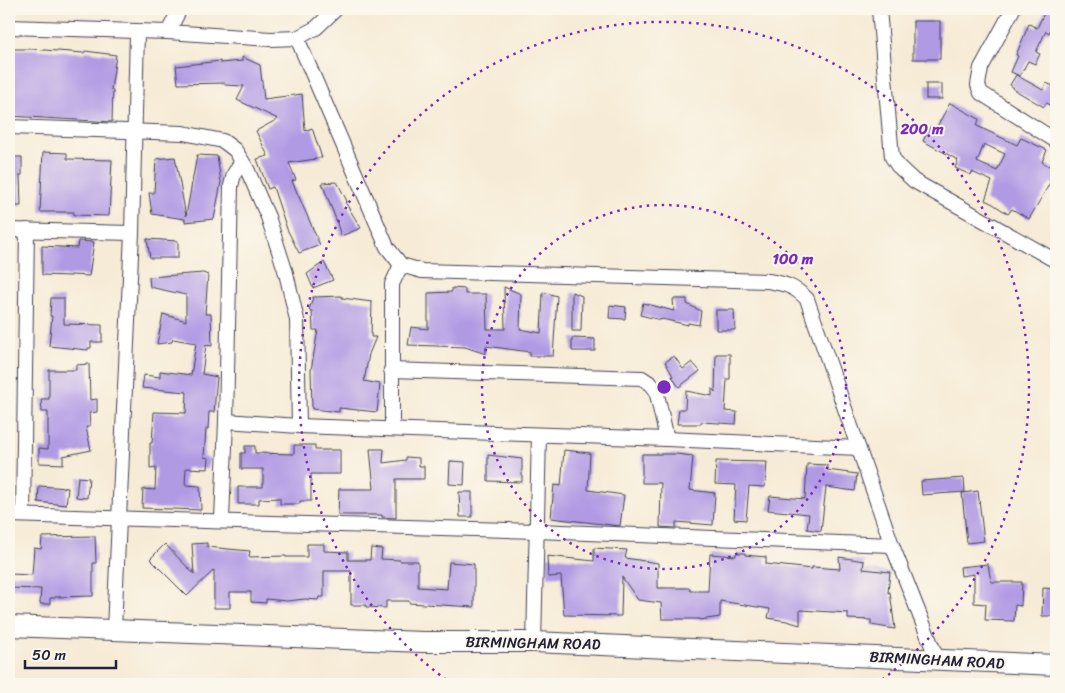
<svg xmlns="http://www.w3.org/2000/svg" width="1065" height="693" viewBox="0 0 1065 693" font-family="Sriracha,sans-serif">
  <style>
    .building { fill: #b19ae4; fill-rule: evenodd }
    .lines { fill: none; stroke-linecap: round; stroke-linejoin: round }
    .street-casing { stroke: #424052; stroke-width: 16 }
    .secondary-casing { stroke: #424052; stroke-width: 22 }
    .street { stroke: #fff; stroke-width: 14 }
    .secondary { stroke: #fff; stroke-width: 20 }
    .ring { fill: none; stroke: #7b2cbf; stroke-width: 2.5; stroke-dasharray: 2.5 5 }
    .labels { text-anchor: middle; dominant-baseline: central; stroke-width: 4; stroke-linejoin: round; paint-order: stroke }
    .street-label { font-size: 15px; fill: #22223b; stroke: #fbf7ec }
    .centre { fill: #7b2cbf; stroke: #fbf7ec; stroke-width: 2.5 }
    .ring-label { font-size: 15px; text-anchor: middle; font-weight: bold; fill: #7b2cbf; stroke: #fbf7ec; stroke-width: 4; stroke-linejoin: round; paint-order: stroke }
  </style>
  <rect width="100%" height="100%" fill="#fbf7ec"/>
  <filter id="ink" filterUnits="userSpaceOnUse"><feTurbulence type="fractalNoise" baseFrequency=".02" numOctaves="2"/><feDisplacementMap in="SourceGraphic" scale="10" xChannelSelector="R" yChannelSelector="G"/><feConvolveMatrix kernelMatrix="1 2 1 2 8 2 1 2 1" color-interpolation-filters="sRGB"/></filter>
  <filter id="wash" filterUnits="userSpaceOnUse"><feTurbulence type="fractalNoise" baseFrequency=".0096" numOctaves="4" result="noise"/><feDisplacementMap in="SourceGraphic" scale="20" xChannelSelector="R" yChannelSelector="G"/><feGaussianBlur stdDeviation="1.12" result="paint"/><feColorMatrix in="noise" values="0 0 0 0 0 0 0 0 0 0 0 0 0 0 0 0 0 1.4 0 .05"/><feComposite in="paint" operator="in"/></filter>
  <g filter="url(#wash)">
    <rect width="100%" height="100%" fill="#f6ebd6"/>
    <g id="blocks">
      <g class="building">
        <polygon points="1046,9 1056,9 1056,19 1049,33 1046,31 1036,52 1040,54 1035,64 1028,61 1020,76 1011,72 1018,56 1016,55 1029,24 1037,28"/>
        <rect x="913" y="21" width="27" height="38"/>
        <polygon points="9,49 31,49 84,53 85,51 116,55 111,90 113,90 112,122 9,116"/>
        <polygon points="242,57 260,65 264,99 302,94 305,131 312,128 322,158 289,163 296,180 292,181 320,245 299,253 287,229 273,187 268,189 257,159 268,156 256,131 278,119 237,100 244,86 225,85 225,83 178,84 176,66 220,61 220,63 242,61"/>
        <polygon points="1016,75 1043,90 1046,83 1056,87 1056,107 1046,103 1044,107 1013,89 1014,88 1010,85"/>
        <rect x="926" y="84" width="16" height="15"/>
        <path d="M950 103 979 119 977 126 1017 145 1021 138 1047 150 1042 162 1056 170V186L1050 183 1029 219 1012 209 1008 214 993 204 985 200 992 181 972 172 971 175 955 168 958 160 923 141 930 127 935 130ZM984 144 1005 154 997 171 977 162Z"/>
        <polygon points="43,152 67,153 67,159 112,160 109,216 74,215 74,212 40,212"/>
        <polygon points="197,155 217,156 221,182 214,219 185,222 185,219 152,214 149,193 154,193 156,159 175,157 186,216"/>
        <polygon points="9,157 22,157 22,175 20,175 21,206 9,206"/>
        <polygon points="337,182 347,201 345,202 361,228 341,236 335,217 322,183"/>
        <polygon points="147,239 178,241 178,258 150,258"/>
        <polygon points="78,241 94,242 89,276 71,275 71,276 42,275 42,246 77,248"/>
        <polygon points="324,262 333,280 313,288 307,274"/>
        <polygon points="203,273 208,275 205,314 211,314 212,346 206,345 202,374 217,377 214,412 209,412 208,429 206,429 204,457 209,458 208,469 186,468 185,485 200,486 201,510 142,508 143,489 155,490 156,468 150,469 150,443 152,443 154,412 186,413 187,392 142,388 144,375 160,377 160,371 191,375 196,343 173,339 172,342 157,344 163,314 186,321 186,295 150,287 149,277"/>
        <polygon points="504,287 521,294 520,329 541,333 543,292 557,296 553,356 530,356 530,352 486,346 486,354 465,347 408,345 411,327 428,329 428,293 452,292 452,288 465,289 465,294 486,294 487,329 505,329"/>
        <polygon points="572,292 582,296 581,331 572,331"/>
        <polygon points="342,296 342,298 372,302 371,337 376,337 369,354 364,381 380,384 377,412 339,408 339,412 312,409 311,370 318,330 313,330 312,311 309,310 313,297"/>
        <polygon points="51,298 64,298 64,324 102,325 102,342 91,342 91,348 88,348 88,350 49,346 52,316 50,316"/>
        <polygon points="673,299 687,299 687,304 701,311 699,325 688,323 688,325 662,319 661,320 640,315 643,303 674,311"/>
        <polygon points="610,305 626,307 625,319 609,318"/>
        <polygon points="716,310 734,310 735,330 716,330"/>
        <polygon points="572,338 595,339 595,351 572,351"/>
        <polygon points="716,354 730,354 730,379 727,379 725,411 737,412 736,424 701,422 701,424 677,424 679,409 685,409 686,391 712,396 712,388 715,392"/>
        <polygon points="674,356 683,369 692,362 700,371 679,387 672,377 673,376 665,362"/>
        <polygon points="89,364 90,400 97,399 97,412 89,413 90,426 86,427 91,450 63,456 63,464 39,463 39,448 48,449 48,412 42,412 41,399 49,399 49,370 76,370 76,365"/>
        <polygon points="294,445 315,445 315,450 340,450 340,474 311,474 311,501 300,501 300,504 280,504 280,498 259,499 259,504 238,504 238,487 263,487 263,469 241,469 241,453 245,453 245,446 255,446 255,453 294,454"/>
        <polygon points="370,449 384,449 383,463 406,460 406,457 419,458 419,466 424,466 424,479 396,479 396,518 382,517 382,515 338,515 339,489 374,489"/>
        <polygon points="564,450 590,453 588,490 624,495 620,526 551,518 554,485 561,486"/>
        <polygon points="642,454 676,454 693,456 690,490 715,493 713,525 676,522 676,528 660,527 661,483 642,483"/>
        <polygon points="488,455 522,459 522,482 488,481"/>
        <polygon points="450,461 465,462 464,485 449,484"/>
        <polygon points="716,461 767,462 765,487 749,486 746,520 734,519 736,485 715,484"/>
        <polygon points="807,464 827,465 827,470 857,474 855,491 826,487 821,531 807,529 809,514 768,510 770,496 805,499"/>
        <polygon points="78,477 89,478 87,498 76,497"/>
        <polygon points="964,478 965,492 922,495 921,481"/>
        <polygon points="39,486 68,488 66,505 38,502"/>
        <polygon points="978,491 984,541 967,543 962,493"/>
        <polygon points="459,492 472,492 472,517 460,517"/>
        <polygon points="95,536 96,563 93,563 93,596 55,597 55,598 50,598 50,604 40,604 41,589 9,588 9,574 32,575 34,548 41,549 42,537"/>
        <polygon points="207,543 207,547 250,551 249,557 286,556 286,557 307,557 307,544 324,544 324,551 348,552 348,560 370,560 371,548 382,549 381,559 400,560 400,561 418,561 418,587 447,589 449,562 474,564 474,607 409,603 409,601 386,601 386,608 366,607 366,605 351,605 351,571 324,571 324,597 319,597 318,600 305,599 287,601 266,599 266,603 251,602 251,592 230,592 230,608 214,608 214,570 187,596 150,559 165,544 194,574 192,544"/>
        <polygon points="594,548 627,550 625,558 658,563 658,588 690,588 690,591 708,591 710,554 736,556 736,553 745,553 745,555 766,557 766,564 812,569 812,567 840,569 839,557 864,561 863,569 890,572 888,593 890,592 895,629 871,625 871,620 848,619 848,613 800,610 800,625 787,621 768,618 770,609 720,601 720,617 700,620 700,619 662,619 661,603 638,600 622,577 621,616 564,615 561,576 548,577 547,556 594,561"/>
        <polygon points="988,564 991,582 1022,582 1021,606 1015,605 1014,621 985,620 986,604 974,603 974,574 961,576 960,567"/>
        <polygon points="1043,588 1055,589 1054,616 1042,616"/>
      </g>
    </g>
  </g>
  <g filter="url(#ink)">
    <use href="#blocks" fill-opacity="0" stroke="#424052" stroke-width="1"/>
    <g class="lines">
      <g class="street-casing">
        <g id="street">
          <polyline points="879,9 892,157 898,166 914,181 1056,261"/>
          <polyline points="1013,9 981,68 978,85 981,93 1056,141"/>
          <polyline points="9,27 168,32 271,39 297,38 316,28 336,9"/>
          <polyline points="168,32 180,9"/>
          <path d="M297 38 387 247 401 265 422 271 768 281C786 284 794 286 807 299L892 545 937 659"/>
          <polyline points="9,127 183,133 223,141 235,150 247,169 268,217 286,273 297,320 299,426"/>
          <polyline points="9,230 132,233"/>
          <polyline points="391,370 642,378 651,384 656,390 667,439"/>
          <polyline points="226,421 299,426 667,439 858,448"/>
          <polyline points="392,428 392,284 401,265"/>
          <polyline points="9,515 537,531 892,545"/>
          <polyline points="23,515 27,230"/>
          <polyline points="222,520 226,421 231,186 234,174 242,161"/>
          <polyline points="114,630 132,233 137,32"/>
          <polyline points="534,642 539,435"/>
        </g>
      </g>
      <g class="secondary-casing">
        <polyline id="secondary" points="9,626 423,642 534,642 1056,665"/>
      </g>
      <use href="#street" class="street"/>
      <use href="#secondary" class="secondary"/>
    </g>
  </g>
  <g class="ring">
    <circle cx="664" cy="387" r="182"/>
    <path d="M452 684A365 365 0 1 1 876 684"/>
  </g>
  <g class="labels">
    <g class="street-label">
      <text transform="translate(533 643) rotate(1)">BIRMINGHAM ROAD</text>
      <text transform="translate(937 660) rotate(3)">BIRMINGHAM ROAD</text>
    </g>
  </g>
  <circle cx="664" cy="387" r="8" class="centre"/>
  <g class="ring-label">
    <text x="922" y="134">200 m</text>
    <text x="793" y="264">100 m</text>
  </g>
  <rect width="1065" height="693" fill="none" stroke="#fbf7ec" stroke-width="30"/>
  <path d="M25 660v8h91v-8" fill="none" stroke="#22223b" stroke-width="2.5"/>
  <text x="32" y="660" font-size="15" fill="#22223b" stroke="#fbf7ec" stroke-width="4" paint-order="stroke">50 m</text>
</svg>
